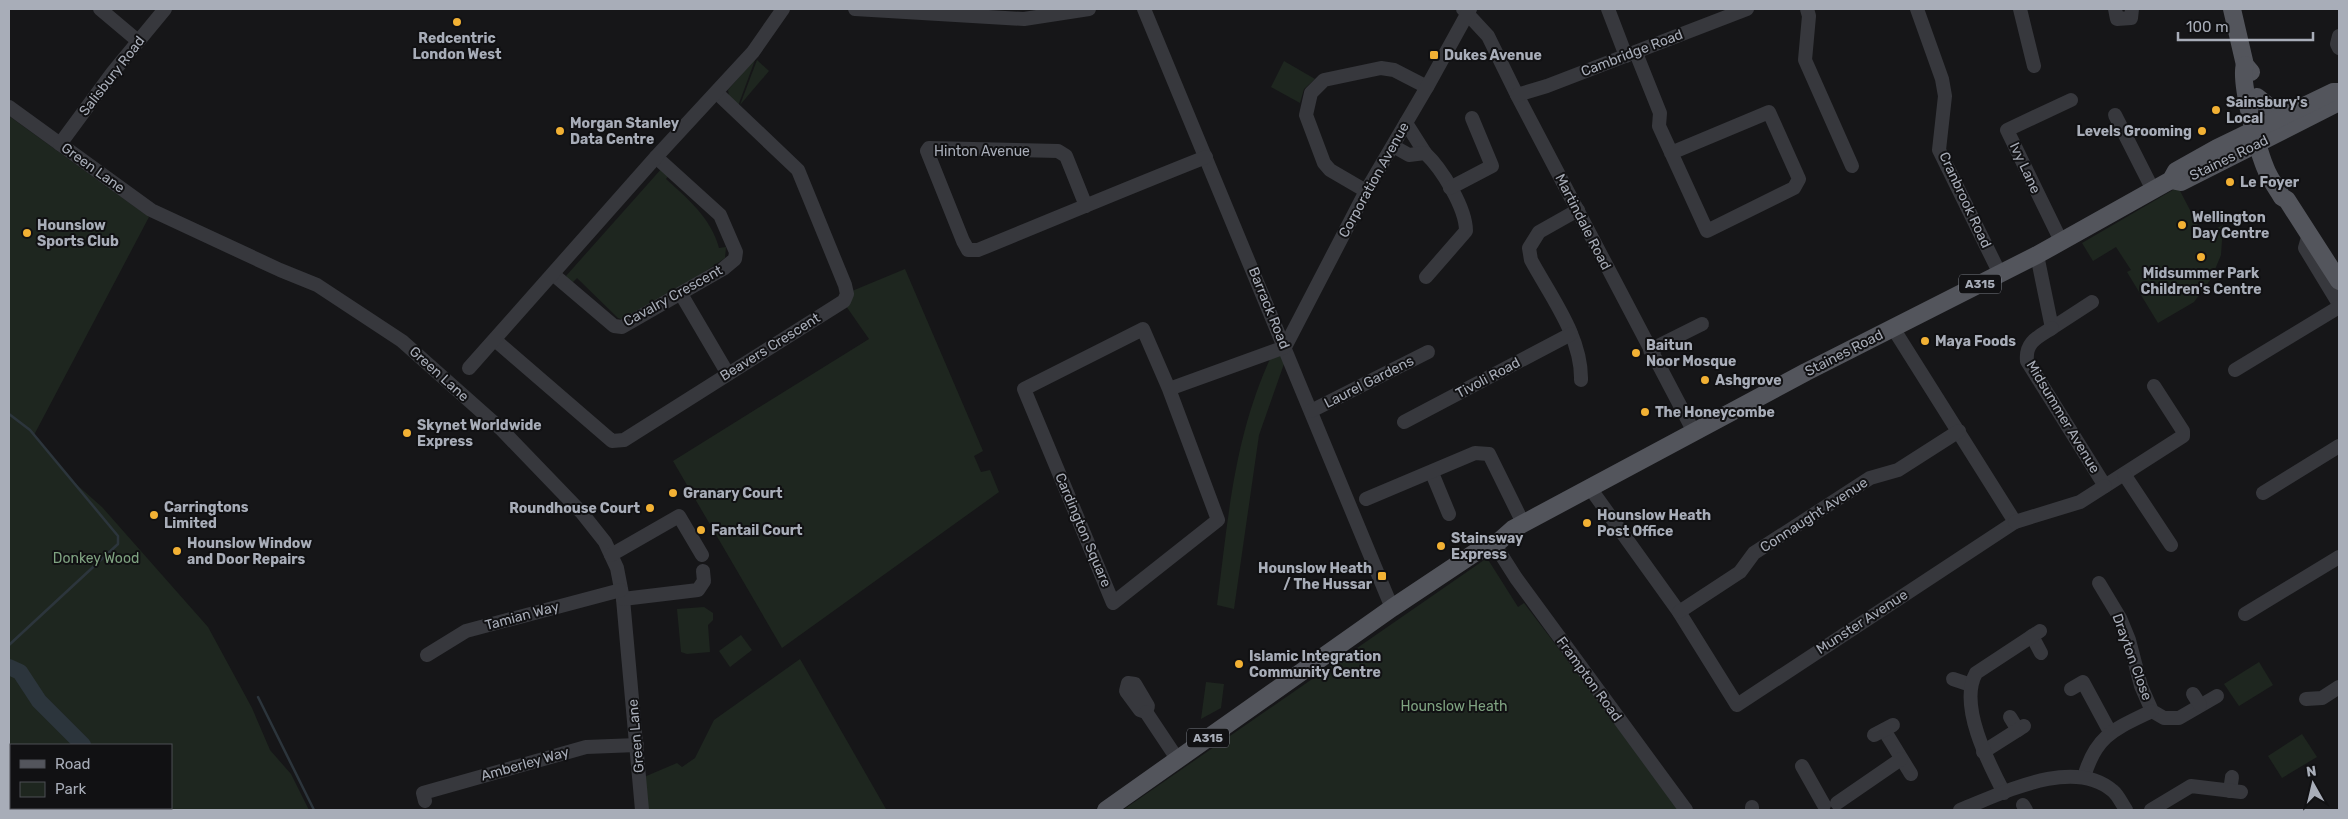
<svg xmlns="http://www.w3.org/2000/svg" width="2348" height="819" viewBox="0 0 2348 819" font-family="Rubik,sans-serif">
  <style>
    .green { fill: #1e261f; fill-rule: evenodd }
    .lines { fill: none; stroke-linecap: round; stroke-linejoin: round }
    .stream { stroke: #2c353c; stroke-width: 2.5 }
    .river { stroke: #2c353c; stroke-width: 16 }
    .minor { stroke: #37383d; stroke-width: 14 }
    .major { stroke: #53555c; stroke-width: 18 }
    .poi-dot { fill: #f2b134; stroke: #111113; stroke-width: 2 }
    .labels { text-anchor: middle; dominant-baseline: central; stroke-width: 4; stroke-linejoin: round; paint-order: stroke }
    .shield { fill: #111113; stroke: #7b7e86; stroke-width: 1 }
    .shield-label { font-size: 12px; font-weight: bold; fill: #a8adb8 }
    .poi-label { font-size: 14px; font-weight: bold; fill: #a8adb8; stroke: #111113; text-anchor: start }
    .street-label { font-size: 14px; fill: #a8adb8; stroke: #111113 }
    .park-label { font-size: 14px; fill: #7fa381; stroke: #111113 }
  </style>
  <rect width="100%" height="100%" fill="#161618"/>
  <g class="green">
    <polygon points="755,58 755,60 738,106 729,96 728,90"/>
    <polygon points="757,60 769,71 740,105"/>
    <polygon points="1284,61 1315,79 1304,89 1300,103 1271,87"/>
    <path d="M9 116 149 217 34 435 76 484 102 507 208 627 252 708 270 750 291 774 309 810H9ZM11 745H171V808H11Z"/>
    <path d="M663 167 671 173 666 179C688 199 711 218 719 248L726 247 725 258 679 289 624 320 618 318 577 278 571 284 566 276Z"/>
    <polygon points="2178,187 2203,235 2223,225 2221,255 2211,279 2194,302 2158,323 2127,272 2131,270 2116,247 2093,261 2082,243"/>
    <polygon points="905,269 983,451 974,456 981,472 990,470 999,492 782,648 673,461 869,339 846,306 852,291"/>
    <path d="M1276 346 1285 361 1259 435 1234 609 1217 605C1229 512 1234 432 1276 346Z"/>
    <polygon points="1487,558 1518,607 1524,603 1681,810 1123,810"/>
    <polygon points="704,607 713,613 713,620 708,625 710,652 687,654 681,652 677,609"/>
    <polygon points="741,635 752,650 730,667 719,651"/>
    <polygon points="800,659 886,809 646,810 644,777 677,763 682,767 695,758 714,720"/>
    <polygon points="2259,662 2273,685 2239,706 2224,684"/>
    <polygon points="1206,682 1224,684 1221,708 1201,719"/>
    <polygon points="2302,734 2317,757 2282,778 2268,756"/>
  </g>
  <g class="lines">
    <g class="stream">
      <polyline points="9,414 30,430 118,536 118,544 9,645"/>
      <polyline points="258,697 314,810"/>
    </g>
    <g class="river">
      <polyline points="9,667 20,672 39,701 83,745"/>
      <polyline points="104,808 105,810"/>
    </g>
    <g class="minor">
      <polyline points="100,9 138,41"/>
      <polyline points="855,9 1024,19 1089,9"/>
      <polyline points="1144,9 1392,608"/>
      <polyline points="1463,9 1488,36 1517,95 1694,432"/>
      <polyline points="1608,9 1626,56"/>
      <polyline points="1807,9 1809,16 1805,60 1852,166"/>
      <polyline points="1917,9 1942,79 1945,96 1939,150 2000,274"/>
      <polyline points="2020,9 2034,66"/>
      <polyline points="2115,9 2117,19 2131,18 2132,9"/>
      <polyline points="2339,36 2337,44 2339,48"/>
      <polyline points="1636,53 1660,113 1659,126 1707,231 1794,188 1799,179 1769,112 1671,153"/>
      <polyline points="1517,95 1547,86 1747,9"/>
      <polyline points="9,107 151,210 280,270 317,285 402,341 501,429 582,513 605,542 617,568 623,599 642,810"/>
      <polyline points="2115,115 2153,190"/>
      <polyline points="1406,123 1425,153"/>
      <polyline points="60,144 113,72 165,9"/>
      <path d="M1393 146 1409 155 1425 153C1442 169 1466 208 1466 231L1426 277"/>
      <polyline points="1450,188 1492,166 1472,118"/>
      <polyline points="1366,191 1330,170 1324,163 1306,115 1311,93 1324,80 1381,68 1394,70 1427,87"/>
      <path d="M1086 206 1066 156 1058 151 929 148 927 151 963 241 968 250H978C1054 219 1130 187 1206 157"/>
      <path d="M1578 210 1539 232 1529 248 1531 260C1551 297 1582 337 1581 380"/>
      <polyline points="2309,234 2305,248 2339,304"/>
      <polyline points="2061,241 2007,130 2071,100"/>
      <polyline points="2037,255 2052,328 2092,302"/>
      <polyline points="554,275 614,326 622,327 723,269 735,259 736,252 720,215 656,157"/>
      <polyline points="681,294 728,374"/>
      <path d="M2052 328C2038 337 2025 342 2027 361L2105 486 2183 436V431L2154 386"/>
      <polyline points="495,340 612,441 624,440 844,301 847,294 845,285 798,170 717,93"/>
      <polyline points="1285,347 1366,191 1427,87 1470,9"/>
      <polyline points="1650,350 1702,324"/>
      <polyline points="469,368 656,157 753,52 783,9"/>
      <polyline points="2235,370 2339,307"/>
      <polyline points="1169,389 1143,329 1024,389 1113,603 1218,520 1169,389 1285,347"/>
      <polyline points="1311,411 1428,352"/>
      <polyline points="1404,422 1571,334"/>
      <polyline points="1432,473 1449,514"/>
      <polyline points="2124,474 2171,545"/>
      <polyline points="1590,488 1679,612 1737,705 2015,522 1893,328"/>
      <polyline points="2263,493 2339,446"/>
      <polyline points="1366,499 1475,453 1489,454 1523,523"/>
      <polyline points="2015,522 2080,502 2105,486"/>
      <polyline points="1495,545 1516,578 1686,810"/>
      <polyline points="611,555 679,516 702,555"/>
      <polyline points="2099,583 2120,618 2129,640 2141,686 2152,711 2164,718 2179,718 2217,696"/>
      <polyline points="623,599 698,590 704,581 703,571"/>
      <polyline points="1679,612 1740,572 1754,553 1870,478 1898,470 1959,431"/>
      <polyline points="2245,614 2339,557"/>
      <polyline points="2032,636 2041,653"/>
      <polyline points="427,655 466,631 621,590"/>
      <polyline points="1953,679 1971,685"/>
      <polygon points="1128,683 1135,684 1148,706 1146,712 1140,710 1126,691"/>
      <polyline points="2071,689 2083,682 2110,732"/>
      <polyline points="2193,694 2200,705"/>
      <polyline points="2306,699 2322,698 2339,687"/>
      <polyline points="1146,712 1178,760"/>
      <polyline points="2010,717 2018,730"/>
      <polyline points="1884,730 1911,774"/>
      <polyline points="1874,735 1893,725"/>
      <polyline points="1983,752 2024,726"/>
      <polyline points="1802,766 1824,805"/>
      <path d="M2084 777C2096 735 2115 729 2152 711"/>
      <polyline points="2230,791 2232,777"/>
      <path d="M2004 793C1989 764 1958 705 1976 673L2040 631"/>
      <polyline points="425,801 423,793 586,747 637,745"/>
      <polyline points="1837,803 1901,759"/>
      <polyline points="2023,805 2026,810"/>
      <polyline points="1752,807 1752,810"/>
      <path d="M1960 810C2001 794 2073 756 2113 791 2118 795 2122 804 2126 810"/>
      <polyline points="2151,810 2191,786 2241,792"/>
    </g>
    <g class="major">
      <polyline points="2232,9 2245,65 2251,72"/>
      <path d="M2245 65C2239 79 2258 150 2265 167 2269 178 2276 187 2282 197L2287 200 2339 281"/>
      <polyline points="2257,97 2273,110 2285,114"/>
      <polyline points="2171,180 2181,182 2339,102"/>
      <polyline points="1106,810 1392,608 1476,552 1495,545 1513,529 1806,372 2037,255 2171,180 2176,171 2217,148 2333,92 2339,92"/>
    </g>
  </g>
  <g class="poi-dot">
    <circle cx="457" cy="22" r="5"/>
    <rect x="1429" y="50" width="10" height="10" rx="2.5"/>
    <circle cx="2216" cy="110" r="5"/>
    <circle cx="560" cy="131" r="5"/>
    <circle cx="2202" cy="131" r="5"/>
    <circle cx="2230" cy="182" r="5"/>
    <circle cx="2182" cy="225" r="5"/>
    <circle cx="27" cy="233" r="5"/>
    <circle cx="2201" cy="257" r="5"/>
    <circle cx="1925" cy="341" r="5"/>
    <circle cx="1636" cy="353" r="5"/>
    <circle cx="1705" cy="380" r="5"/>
    <circle cx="1645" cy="412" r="5"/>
    <circle cx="407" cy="433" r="5"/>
    <circle cx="673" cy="493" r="5"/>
    <circle cx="650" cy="508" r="5"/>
    <circle cx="154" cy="515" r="5"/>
    <circle cx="1587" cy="523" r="5"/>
    <circle cx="701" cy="530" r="5"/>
    <circle cx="1441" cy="546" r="5"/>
    <circle cx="177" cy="551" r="5"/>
    <rect x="1377" y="571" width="10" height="10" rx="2.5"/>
    <circle cx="1239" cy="664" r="5"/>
  </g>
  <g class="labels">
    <g class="shield">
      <rect x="1959" y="274.5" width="42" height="19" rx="4"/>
      <rect x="1187" y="728.5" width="42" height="19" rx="4"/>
    </g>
    <g class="shield-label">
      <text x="1980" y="284">A315</text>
      <text x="1208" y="738">A315</text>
    </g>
    <g class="poi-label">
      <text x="457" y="38" text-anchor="middle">Redcentric<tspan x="457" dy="16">London West</tspan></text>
      <text x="1444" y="55">Dukes Avenue</text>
      <text x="2226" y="102">Sainsbury's<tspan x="2226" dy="16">Local</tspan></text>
      <text x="570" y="123">Morgan Stanley<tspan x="570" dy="16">Data Centre</tspan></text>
      <text x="2192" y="131" text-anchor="end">Levels Grooming</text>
      <text x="2240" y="182">Le Foyer</text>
      <text x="2192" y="217">Wellington<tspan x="2192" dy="16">Day Centre</tspan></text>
      <text x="37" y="225">Hounslow<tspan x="37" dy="16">Sports Club</tspan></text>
      <text x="2201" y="273" text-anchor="middle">Midsummer Park<tspan x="2201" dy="16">Children's Centre</tspan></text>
      <text x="1935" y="341">Maya Foods</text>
      <text x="1646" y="345">Baitun<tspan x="1646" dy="16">Noor Mosque</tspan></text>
      <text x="1715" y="380">Ashgrove</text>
      <text x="1655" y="412">The Honeycombe</text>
      <text x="417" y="425">Skynet Worldwide<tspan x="417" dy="16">Express</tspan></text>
      <text x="683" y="493">Granary Court</text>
      <text x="164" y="507">Carringtons<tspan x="164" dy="16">Limited</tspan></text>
      <text x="640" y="508" text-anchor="end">Roundhouse Court</text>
      <text x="1597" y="515">Hounslow Heath<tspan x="1597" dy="16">Post Office</tspan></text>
      <text x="711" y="530">Fantail Court</text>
      <text x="1451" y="538">Stainsway<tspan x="1451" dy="16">Express</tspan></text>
      <text x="187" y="543">Hounslow Window<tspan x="187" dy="16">and Door Repairs</tspan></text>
      <text x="1372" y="568" text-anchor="end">Hounslow Heath<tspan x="1372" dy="16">/ The Hussar</tspan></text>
      <text x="1249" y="656">Islamic Integration<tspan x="1249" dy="16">Community Centre</tspan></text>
    </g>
    <g class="street-label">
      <text transform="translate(1632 53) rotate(-21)">Cambridge Road</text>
      <text transform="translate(112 76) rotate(-52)">Salisbury Road</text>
      <text x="982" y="151">Hinton Avenue</text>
      <text transform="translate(2229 158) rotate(-26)">Staines Road</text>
      <text transform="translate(93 168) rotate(36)">Green Lane</text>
      <text transform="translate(2025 168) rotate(65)">Ivy Lane</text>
      <text transform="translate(1374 180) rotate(-61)">Corporation Avenue</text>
      <text transform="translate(1965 200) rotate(65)">Cranbrook Road</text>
      <text transform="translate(1583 222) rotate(63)">Martindale Road</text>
      <text transform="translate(673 296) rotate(-29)">Cavalry Crescent</text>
      <text transform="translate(1269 308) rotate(68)">Barrack Road</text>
      <text transform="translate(770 347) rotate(-32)">Beavers Crescent</text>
      <text transform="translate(1844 353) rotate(-27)">Staines Road</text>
      <text transform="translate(439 374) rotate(42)">Green Lane</text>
      <text transform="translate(1488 378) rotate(-28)">Tivoli Road</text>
      <text transform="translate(1369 382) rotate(-27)">Laurel Gardens</text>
      <text transform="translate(2063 417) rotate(59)">Midsummer Avenue</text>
      <text transform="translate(1814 515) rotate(-33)">Connaught Avenue</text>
      <text transform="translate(1083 530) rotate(67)">Cardington Square</text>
      <text transform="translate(522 616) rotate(-15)">Tamian Way</text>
      <text transform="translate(1862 622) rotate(-33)">Munster Avenue</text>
      <text transform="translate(2132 657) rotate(70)">Drayton Close</text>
      <text transform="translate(1589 679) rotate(54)">Frampton Road</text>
      <text transform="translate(636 736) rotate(-95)">Green Lane</text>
      <text transform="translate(525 764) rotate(-16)">Amberley Way</text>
    </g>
    <g class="park-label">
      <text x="96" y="558">Donkey Wood</text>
      <text x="1454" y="706">Hounslow Heath</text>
    </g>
  </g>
  <rect width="2348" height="819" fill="none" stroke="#a8adb8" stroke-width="20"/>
  <rect x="10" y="744" width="162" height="65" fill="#111113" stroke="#4d4f55"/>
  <rect x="20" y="760" width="25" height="8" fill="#53555c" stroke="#4d4f55"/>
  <text x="55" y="769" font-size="15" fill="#a8adb8">Road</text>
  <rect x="20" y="782" width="25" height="15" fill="#1e261f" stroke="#4d4f55"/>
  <text x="55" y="794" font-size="15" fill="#a8adb8">Park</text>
  <g transform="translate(2313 784) rotate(352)" stroke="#111113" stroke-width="4" paint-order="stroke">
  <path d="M0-4L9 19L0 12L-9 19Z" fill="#a8adb8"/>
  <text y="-8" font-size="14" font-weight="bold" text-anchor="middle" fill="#a8adb8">N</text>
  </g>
  <path d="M2178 32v8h135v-8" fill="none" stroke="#a8adb8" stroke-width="2.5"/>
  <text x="2186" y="32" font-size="15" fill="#a8adb8" stroke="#111113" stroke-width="4" paint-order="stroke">100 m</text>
</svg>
